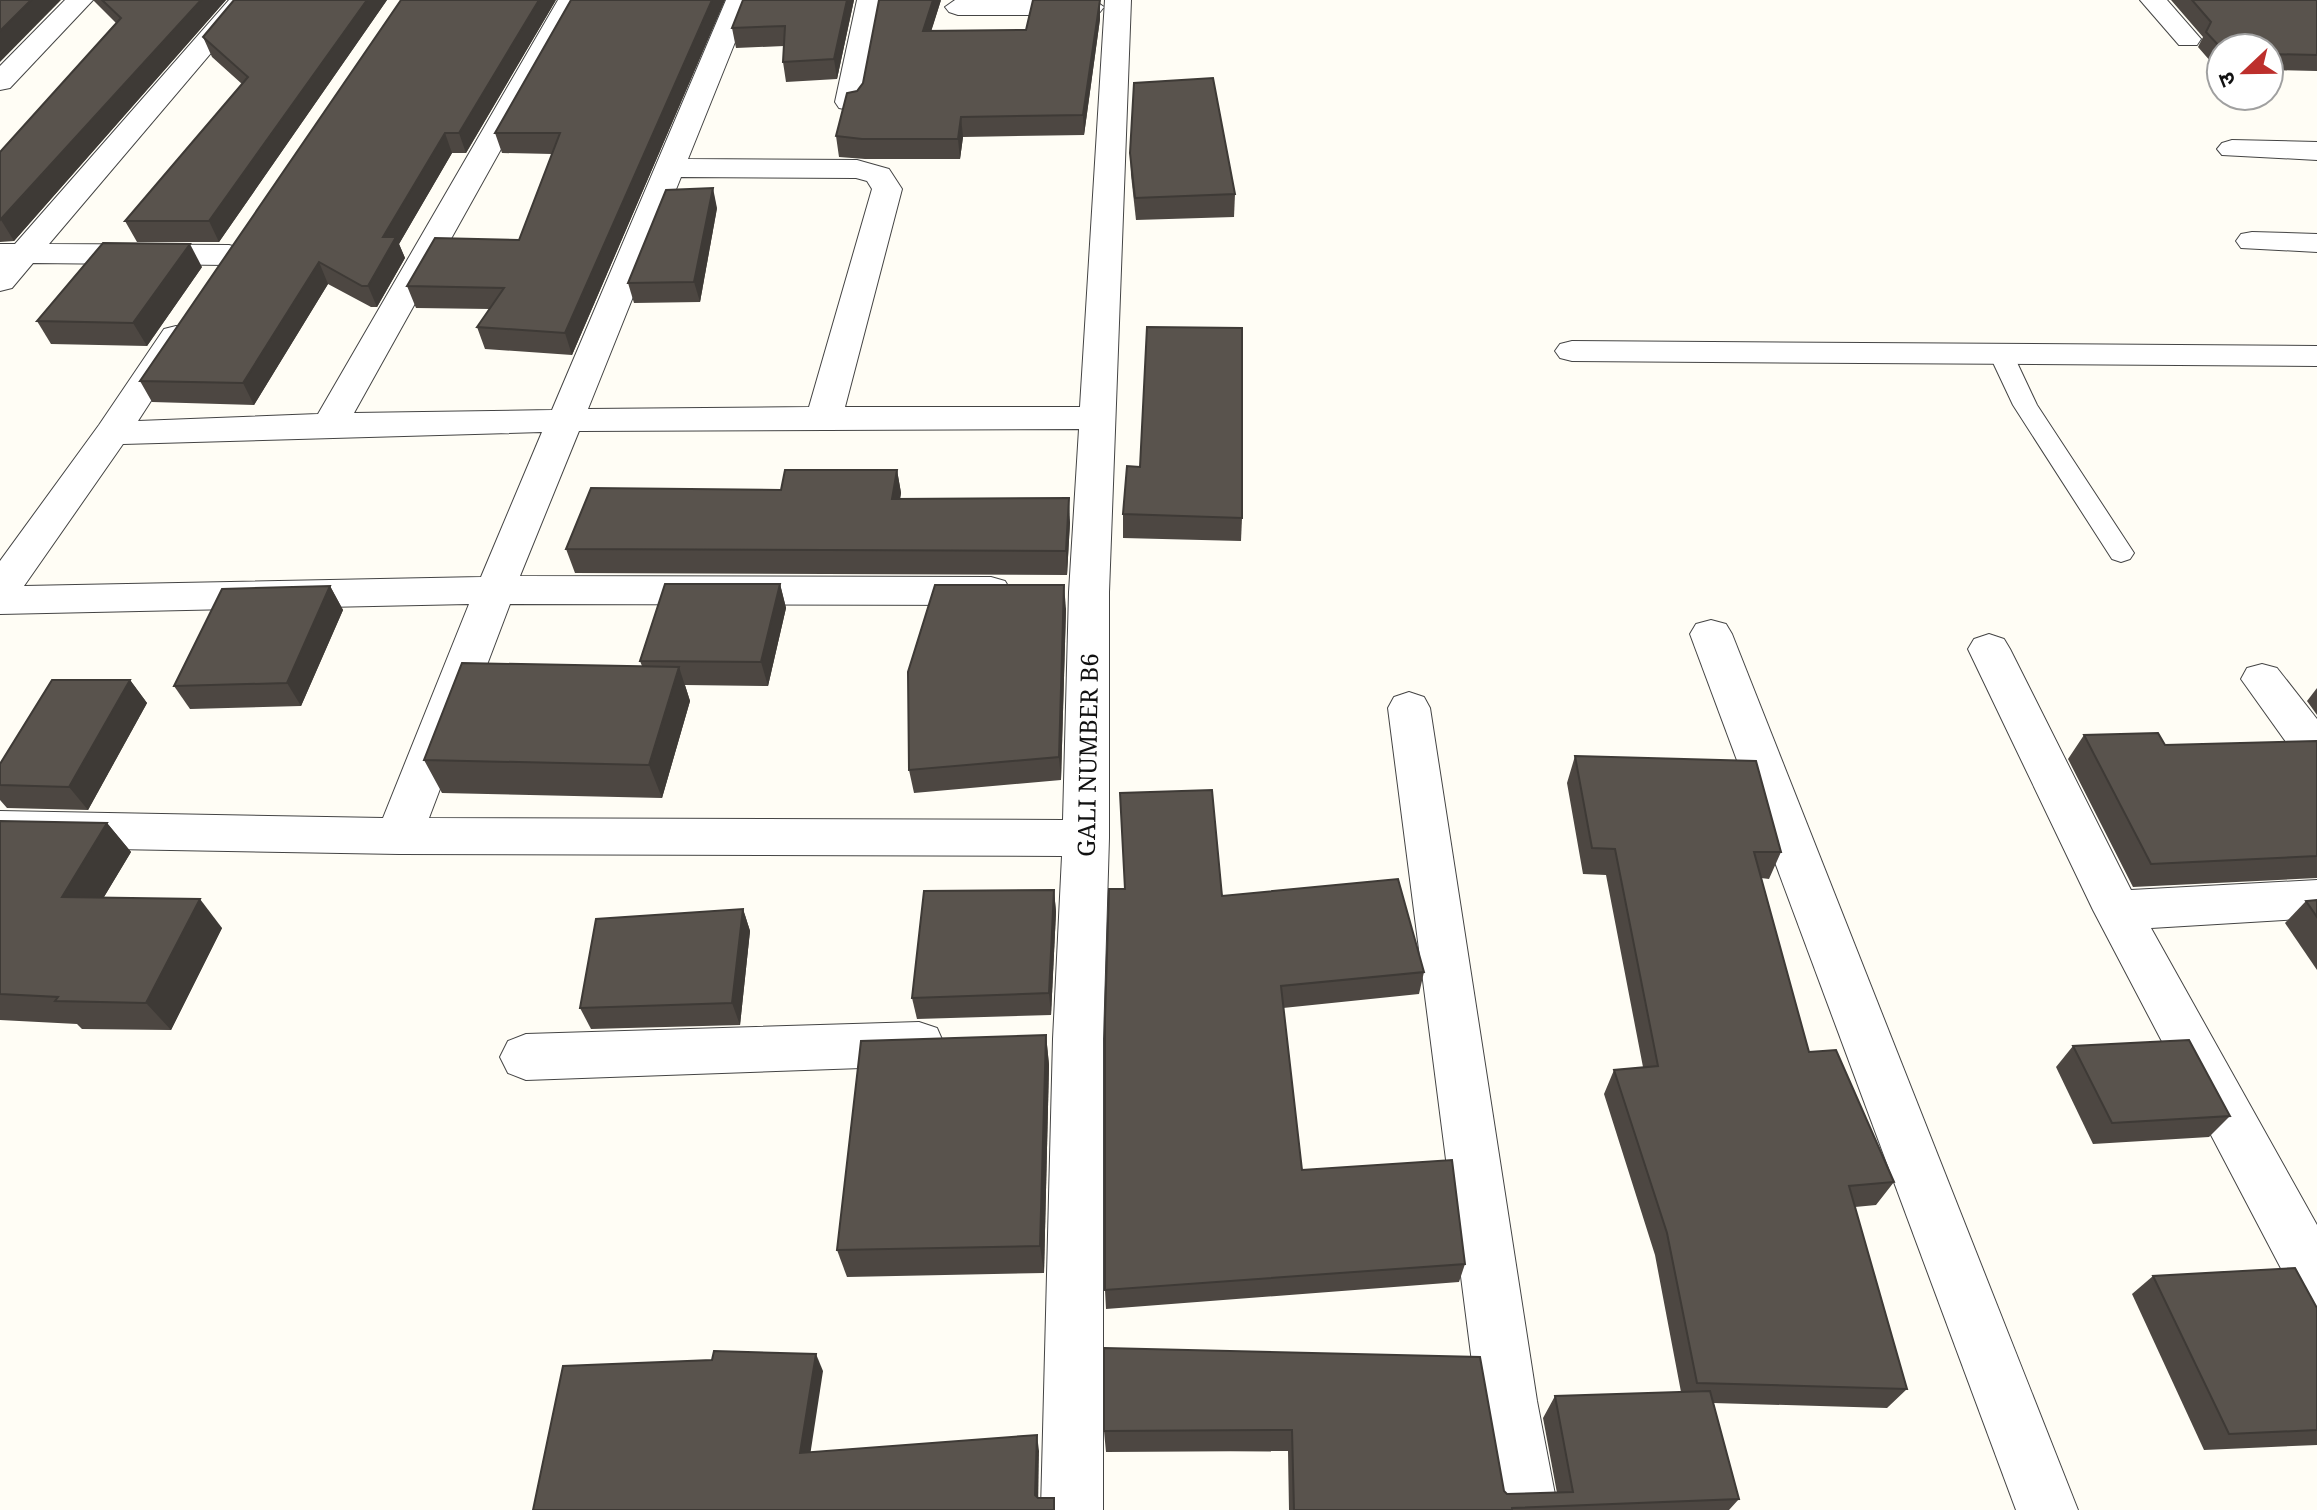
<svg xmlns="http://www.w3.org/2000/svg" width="2317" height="1510" viewBox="0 0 2317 1510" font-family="'Noto Serif','Noto Sans Devanagari',serif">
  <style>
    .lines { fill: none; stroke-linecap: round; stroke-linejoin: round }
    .service-casing { stroke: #444; stroke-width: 2 }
    .minor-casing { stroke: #444; stroke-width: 2 }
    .service { fill: #fff; fill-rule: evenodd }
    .minor { fill: #fff; fill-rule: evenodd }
    .wall { fill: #4d4742 }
    .shaded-wall { fill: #3e3a36 }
    .building { fill: #59534d; stroke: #3e3a36; stroke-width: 2 }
    .labels { text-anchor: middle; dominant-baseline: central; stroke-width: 8; stroke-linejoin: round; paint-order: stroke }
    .street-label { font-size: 24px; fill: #111; stroke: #fff }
  </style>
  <rect width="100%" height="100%" fill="#fffdf5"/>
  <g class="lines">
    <g class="service-casing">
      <polygon id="service" points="2001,347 2009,349 2013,354 2037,405 2134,553 2130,559 2121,562 2112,559 2013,405 1989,354 1993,349"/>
    </g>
    <g class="minor-casing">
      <g id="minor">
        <polygon points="65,0 93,0 10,88 0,90 0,66"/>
        <polygon points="229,0 256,0 49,244 229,245 240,248 245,255 240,262 229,265 33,263 12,288 0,291 0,244 15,244"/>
        <path d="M558 0H584L354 413 552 410 726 0H752L688 159 857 160 889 169 902 189 845 407H1080L1105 0H1131L1109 592V838L1103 1039V1510H1041L1053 1039 1062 856 399 854 0 847V811L383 818 469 604 0 614V561L99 425 164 329 176 326 188 329 193 336 138 421 318 414ZM681 177 856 178 867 181 872 189 809 407 588 409ZM1079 429 1069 592 1063 820 429 818 510 604 991 605 1005 601 1011 591 1005 581 991 577 520 576 579 431ZM542 432 481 577 24 586 123 444Z"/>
        <polygon points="857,0 883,0 863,102 859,108 849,110 839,108 835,102"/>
        <polygon points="955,0 1094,0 1104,7 1100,12 1091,15 958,15 949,12 945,7"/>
        <polygon points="2140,0 2167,0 2201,39 2197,45 2179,45"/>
        <polygon points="2232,140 2317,142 2317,160 2222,155 2217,149 2222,143"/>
        <polygon points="2252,232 2317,234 2317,252 2241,248 2236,241 2241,234"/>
        <polygon points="1572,341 2317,346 2317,366 1572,361 1560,358 1555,351 1560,344"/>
        <polygon points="1711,620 1726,624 1732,634 2078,1510 2016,1510 1690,634 1696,624"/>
        <polygon points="1989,634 2004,639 2010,649 2131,890 2317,880 2317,918 2151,928 2317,1225 2317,1308 2297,1299 2093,910 1968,649 1974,639"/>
        <polygon points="2262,664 2277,668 2317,719 2317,768 2301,763 2241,679 2247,668"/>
        <polygon points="1409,692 1424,697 1430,708 1537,1401 1558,1510 1496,1510 1477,1401 1388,708 1394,697"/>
        <polygon points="919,1022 937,1028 944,1044 937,1060 919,1066 526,1080 508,1073 500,1057 508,1041 526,1034"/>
      </g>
    </g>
    <use href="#service" class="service"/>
    <use href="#minor" class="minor"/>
  </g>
  <g class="wall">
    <polygon points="93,0 226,0 14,241 0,242 0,152 116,23"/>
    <polygon points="387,0 219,242 137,242 125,221 242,84 212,57 203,37"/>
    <polygon points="556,0 466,153 452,153 399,244 405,258 377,307 371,307 328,284 254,405 152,402 140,381"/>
    <polygon points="571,0 725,0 572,355 485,349 477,327 490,309 416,308 407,286 519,240 552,154 502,153 495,133"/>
    <polygon points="854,0 837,79 786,82 783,62 784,46 736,48 732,28"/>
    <polygon points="941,0 931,31 1026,30 1100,19 1084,135 963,137 960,159 865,159 839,157 836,136 857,91"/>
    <polygon points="2171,0 2317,0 2317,71 2269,70 2269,48 2221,48 2221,70 2218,70 2198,47 2203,37"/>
    <polygon points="1130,153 1235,194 1234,217 1136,220 1131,175"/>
    <polygon points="717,208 700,302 634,303 628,283"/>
    <polygon points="202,267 147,346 51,344 37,321"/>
    <polygon points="1140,467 1242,518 1241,541 1123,538 1123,514"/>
    <polygon points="897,470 901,493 900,499 1070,522 1067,575 575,573 566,549 781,490"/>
    <polygon points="780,584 786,608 768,686 685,685 690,701 662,798 442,793 424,760 642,666 640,661"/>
    <polygon points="330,586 343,610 301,706 190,709 174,686"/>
    <polygon points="1066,609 1061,780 914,793 909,770"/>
    <polygon points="130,680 147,703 88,810 7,808 0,800 0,764"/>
    <polygon points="2317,688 2317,715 2307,701"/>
    <polygon points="2084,735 2165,745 2317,741 2317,878 2133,887 2068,759"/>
    <polygon points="1575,756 1781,852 1769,879 1761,878 1809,1052 1894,1182 1876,1205 1855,1207 1907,1389 1887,1408 1713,1403 1739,1499 1729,1510 1289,1510 1288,1451 1106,1452 1104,1431 1104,1348 1504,1491 1507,1494 1557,1493 1543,1418 1555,1396 1681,1392 1655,1255 1604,1094 1614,1070 1643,1067 1606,875 1583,874 1567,783"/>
    <polygon points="0,821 107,823 131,852 104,897 222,928 171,1030 82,1029 77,1024 0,1020"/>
    <polygon points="1054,890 1056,912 1051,1015 917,1019 912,998"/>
    <polygon points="1222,896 1424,972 1419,994 1283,1008 1302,1170 1465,1264 1459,1282 1106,1309 1105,1290"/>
    <polygon points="2317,900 2317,970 2285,923 2306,901"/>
    <polygon points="743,909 750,931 740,1025 591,1029 580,1008"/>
    <polygon points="1046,1035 1049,1065 1044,1273 847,1277 837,1250"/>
    <polygon points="2073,1046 2230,1116 2209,1137 2093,1144 2056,1067"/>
    <polygon points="2153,1276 2317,1308 2317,1445 2204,1450 2132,1294"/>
  </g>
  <g class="shaded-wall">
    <polygon points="31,0 61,0 0,62 0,31"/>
    <polygon points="201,0 226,0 14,241 1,220"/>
    <polygon points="367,0 387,0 219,242 209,221"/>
    <polygon points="539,0 556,0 466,153 459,133"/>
    <polygon points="712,0 725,0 572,355 565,333"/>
    <polygon points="847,0 854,0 837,79 834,59"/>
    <polygon points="933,0 941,0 925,51 923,31"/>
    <polygon points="1100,0 1100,19 1084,135 1083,115"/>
    <polygon points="961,117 963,137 960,159 958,139"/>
    <polygon points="445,133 452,153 399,244 405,258 377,307 368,286 383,237"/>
    <polygon points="713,188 717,208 700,302 694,282"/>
    <polygon points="190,244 202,267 147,346 133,323"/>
    <polygon points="319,262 328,284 254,405 243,383"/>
    <polygon points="897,470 901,493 896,523 892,499"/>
    <polygon points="1069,498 1070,522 1067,575 1066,551"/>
    <polygon points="780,584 786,608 768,686 761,662"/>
    <polygon points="1064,585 1066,609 1061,780 1059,757"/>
    <polygon points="330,586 343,610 301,706 287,683"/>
    <polygon points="679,667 690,701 662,798 649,765"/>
    <polygon points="130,680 147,703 88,810 69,787"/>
    <polygon points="107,823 131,852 87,925 62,897"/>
    <polygon points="1054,890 1056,912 1051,1015 1049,993"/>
    <polygon points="200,899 222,928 171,1030 146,1003"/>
    <polygon points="743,909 750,931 740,1025 732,1003"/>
    <polygon points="1046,1035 1049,1065 1044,1273 1040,1246"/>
    <polygon points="816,1354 823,1371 808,1469 800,1453"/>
    <polygon points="1037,1435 1039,1451 1038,1510 1035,1495"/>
  </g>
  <g class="building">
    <polygon points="0,0 31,0 0,31"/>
    <polygon points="102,0 201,0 0,220 0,152 121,18"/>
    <polygon points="234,0 367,0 209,221 125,221 248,77 203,37"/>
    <polygon points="401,0 539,0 459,133 445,133 383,237 396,237 368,286 362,286 319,262 243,383 140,381"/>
    <polygon points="571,0 712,0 565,333 477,327 504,288 407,286 435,238 519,240 560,133 495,133"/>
    <polygon points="743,0 847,0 834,59 783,62 785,26 732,28"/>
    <polygon points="879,0 933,0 923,31 1026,30 1033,0 1100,0 1083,115 961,117 958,139 862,139 836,136 847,93 857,91 863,83"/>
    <polygon points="2192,0 2317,0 2317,55 2269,54 2269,48 2221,48 2206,32 2211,22"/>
    <polygon points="1213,78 1235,194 1135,198 1130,153 1134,83"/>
    <polygon points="713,188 694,282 628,283 666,190"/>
    <polygon points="103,243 190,244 133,323 37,321"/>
    <polygon points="1147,327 1242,328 1242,518 1123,514 1127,466 1140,467"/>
    <polygon points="785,470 897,470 892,499 1069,498 1066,551 566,549 591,488 781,490"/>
    <polygon points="665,584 780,584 761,662 640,661"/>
    <polygon points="935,585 1064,585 1059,757 909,770 908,672"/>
    <polygon points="330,586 287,683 174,686 222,589"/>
    <polygon points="462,663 679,667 649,765 424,760"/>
    <polygon points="52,680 130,680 69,787 0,785 0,764"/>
    <polygon points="2158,733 2165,745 2317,741 2317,856 2151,864 2084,735"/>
    <polygon points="1575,756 1756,761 1781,852 1754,852 1809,1052 1836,1050 1894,1182 1849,1186 1907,1389 1697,1383 1667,1233 1614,1070 1658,1066 1615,849 1592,848"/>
    <polygon points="1212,790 1222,896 1398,879 1424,972 1281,986 1302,1170 1452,1160 1465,1264 1105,1290 1105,1018 1109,889 1125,889 1120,793"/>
    <polygon points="0,821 107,823 62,897 200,899 146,1003 55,1001 58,997 0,994"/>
    <polygon points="1054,890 1049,993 912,998 924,891"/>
    <polygon points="2317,900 2317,917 2306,901"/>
    <polygon points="743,909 732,1003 580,1008 596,919"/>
    <polygon points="1046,1035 1040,1246 837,1250 861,1041"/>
    <polygon points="2189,1040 2230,1116 2112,1123 2073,1046"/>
    <polygon points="2295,1268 2317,1308 2317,1430 2229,1434 2153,1276"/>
    <polygon points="1104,1348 1480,1357 1504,1491 1507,1494 1573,1492 1555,1396 1710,1391 1739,1499 1512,1508 1512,1510 1294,1510 1292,1430 1104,1431"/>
    <polygon points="714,1351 816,1354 800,1453 1037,1435 1035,1495 1038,1498 1054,1498 1054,1510 533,1510 563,1366 712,1360"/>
  </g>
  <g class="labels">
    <g class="street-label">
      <text transform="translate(1087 755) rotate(-89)">GALI NUMBER B6</text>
    </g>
  </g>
  <g transform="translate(2245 72) rotate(248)"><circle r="38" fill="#ffffff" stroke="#a0a0a0" stroke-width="2"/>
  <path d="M0-6L14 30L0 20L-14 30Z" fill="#bd2f2c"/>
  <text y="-12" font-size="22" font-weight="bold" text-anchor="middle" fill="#111111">उ</text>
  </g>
</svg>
